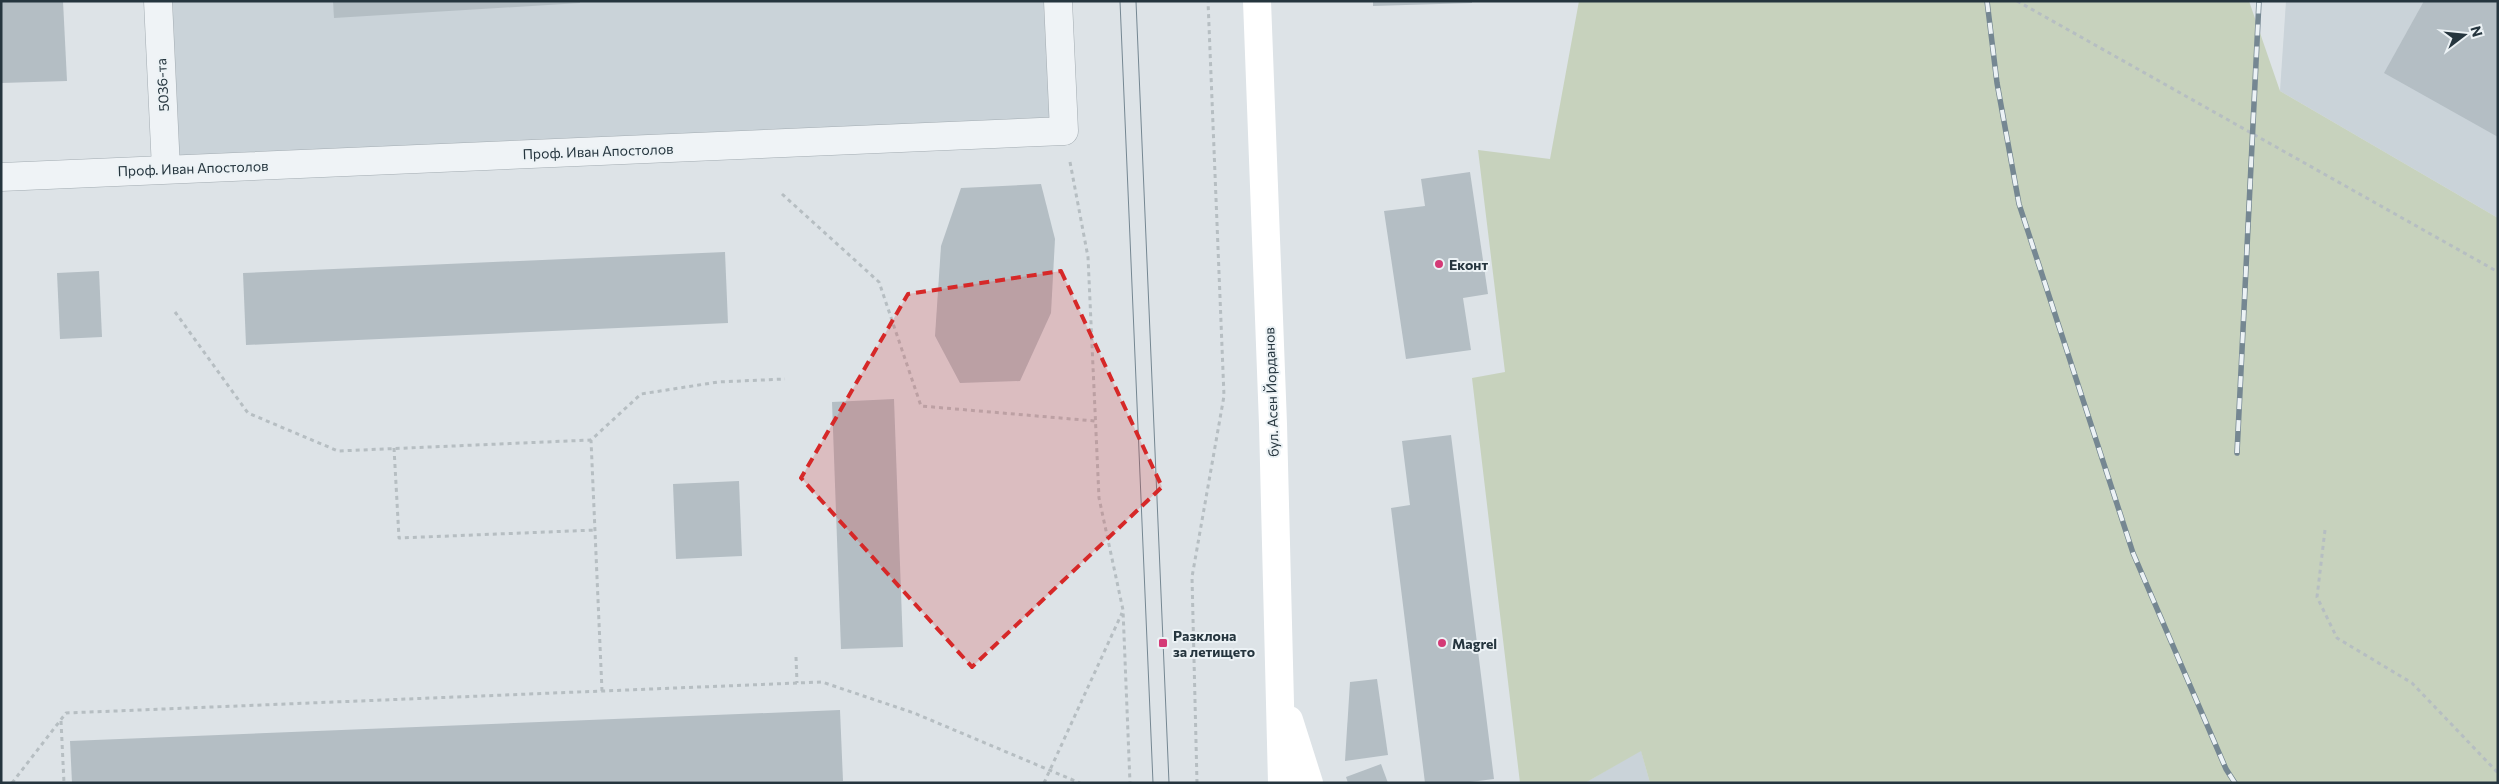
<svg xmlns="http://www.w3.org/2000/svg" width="2499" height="784" viewBox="0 0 2499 784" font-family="Commissioner,sans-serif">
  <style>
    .built { fill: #cad3d9 }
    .green { fill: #c7d2bd }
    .building { fill: #b4bec4 }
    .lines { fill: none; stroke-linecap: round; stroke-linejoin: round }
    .minor-casing { stroke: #a2abb1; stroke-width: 29 }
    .path { stroke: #b6bec2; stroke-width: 3; stroke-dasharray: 4 4; stroke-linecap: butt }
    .minor { stroke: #eff3f6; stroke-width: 28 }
    .secondary { stroke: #fff; stroke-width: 28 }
    .tram { stroke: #758792; stroke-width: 1 }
    .rail-casing { stroke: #758792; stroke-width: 5.5 }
    .rail { stroke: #ecf2f5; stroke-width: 4; stroke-dasharray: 11; stroke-linecap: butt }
    .marked { fill: #d62828; fill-opacity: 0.2; stroke: #d62828; stroke-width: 4; stroke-dasharray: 10 6; stroke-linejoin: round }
    .poi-dot { fill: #d43a76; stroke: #ecf2f5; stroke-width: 2 }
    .labels { text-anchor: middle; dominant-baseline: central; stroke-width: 4; stroke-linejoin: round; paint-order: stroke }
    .street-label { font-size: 14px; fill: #25353e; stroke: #ecf2f5 }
    .poi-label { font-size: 14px; font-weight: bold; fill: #25353e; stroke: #ecf2f5; text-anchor: start }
  </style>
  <rect width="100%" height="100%" fill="#dde3e7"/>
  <g class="built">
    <polygon points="158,1 1058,1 1064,131 166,169"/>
    <polygon points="2286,1 2498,1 2498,218 2280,91"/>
    <polygon points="1641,750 1650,783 1585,783"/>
  </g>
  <polygon class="green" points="1579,1 2249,1 2280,91 2498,218 2498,783 1650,783 1641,751 1585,783 1520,783 1472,378 1505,372 1478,150 1550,159"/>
  <g class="building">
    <polygon points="1,1 63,1 67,81 1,83"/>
    <polygon points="333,1 580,1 580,3 334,18"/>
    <polygon points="1373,1 1472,1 1472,3 1373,6"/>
    <polygon points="2424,1 2498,1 2498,137 2384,73"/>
    <polygon points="1470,172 1488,294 1463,298 1471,350 1406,359 1384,211 1425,206 1421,179"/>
    <polygon points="1041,184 1055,239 1051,313 1020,381 960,383 935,336 941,246 961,188"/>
    <polygon points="725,252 728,323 246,345 243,273"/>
    <polygon points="99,271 102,337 60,339 57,273"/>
    <polygon points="894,399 903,647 841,649 832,402"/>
    <polygon points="1451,435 1494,779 1462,783 1425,783 1391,508 1410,505 1402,441"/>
    <polygon points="739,481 742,556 676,559 673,484"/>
    <polygon points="1377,679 1388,755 1345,761 1350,682"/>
    <polygon points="840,710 843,781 72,783 70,741"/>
    <polygon points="1381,764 1388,783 1348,783 1346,777"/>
  </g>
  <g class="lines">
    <g class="minor-casing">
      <g id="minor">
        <polyline points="158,1 166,169"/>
        <polyline points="1,177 1064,131 1058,1"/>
      </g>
    </g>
    <g class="path">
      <polyline points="2017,1 2498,272"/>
      <polyline points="1070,162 1088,257 1099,498 1123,610 1130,783"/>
      <polyline points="782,194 879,282 921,406 1095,421"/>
      <polyline points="175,312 248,413 338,451 591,440"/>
      <polyline points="394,448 399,538 596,530"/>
      <polyline points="2325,530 2317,597 2337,638 2412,683 2498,773"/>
      <polyline points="796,657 797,683"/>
      <polyline points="602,691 591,440 641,394 718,382 785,379"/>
      <polyline points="61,721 64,783"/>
      <polyline points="12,783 66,713 822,682 914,713 1080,783"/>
      <polyline points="1044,783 1122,613"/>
      <polyline points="1197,783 1192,577 1224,396 1208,1"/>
    </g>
    <use href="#minor" class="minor"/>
    <g class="secondary">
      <polyline points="1257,1 1273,424 1282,783"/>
      <polyline points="1289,720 1309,783"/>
    </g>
    <g class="tram">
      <polyline points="1120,1 1153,783"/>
      <polyline points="1136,1 1169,783"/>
    </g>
    <g class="rail-casing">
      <g id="rail">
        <polyline points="1987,1 1997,83 2019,204 2133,553 2226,769 2235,783"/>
        <polyline points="2237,453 2259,1"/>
      </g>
    </g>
    <use href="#rail" class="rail"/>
  </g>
  <path class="marked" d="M1061 271 1162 487 972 667 801 478 908 294Z"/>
  <g class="poi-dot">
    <circle cx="1439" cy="264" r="5"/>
    <rect x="1158" y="638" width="10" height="10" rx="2.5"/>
    <circle cx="1442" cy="643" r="5"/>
  </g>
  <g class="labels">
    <g class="street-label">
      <text transform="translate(162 85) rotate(-93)">5036-та</text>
      <text transform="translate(598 151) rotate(-2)">Проф. Иван Апостолов</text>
      <text transform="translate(193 168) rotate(-2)">Проф. Иван Апостолов</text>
      <text transform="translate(1271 392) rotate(-92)">бул. Асен Йорданов</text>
    </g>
    <g class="poi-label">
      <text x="1449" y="264">Еконт</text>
      <text x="1173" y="635">Разклона<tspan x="1173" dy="16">за летището</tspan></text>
      <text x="1452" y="643">Magrel</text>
    </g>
  </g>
  <rect width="2499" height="784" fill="none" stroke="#25353e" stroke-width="5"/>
  <g transform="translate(2464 35) rotate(74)" stroke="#ecf2f5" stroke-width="4" paint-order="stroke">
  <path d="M0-4L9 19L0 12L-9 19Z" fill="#25353e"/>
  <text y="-8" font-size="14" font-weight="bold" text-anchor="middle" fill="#25353e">N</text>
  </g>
</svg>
